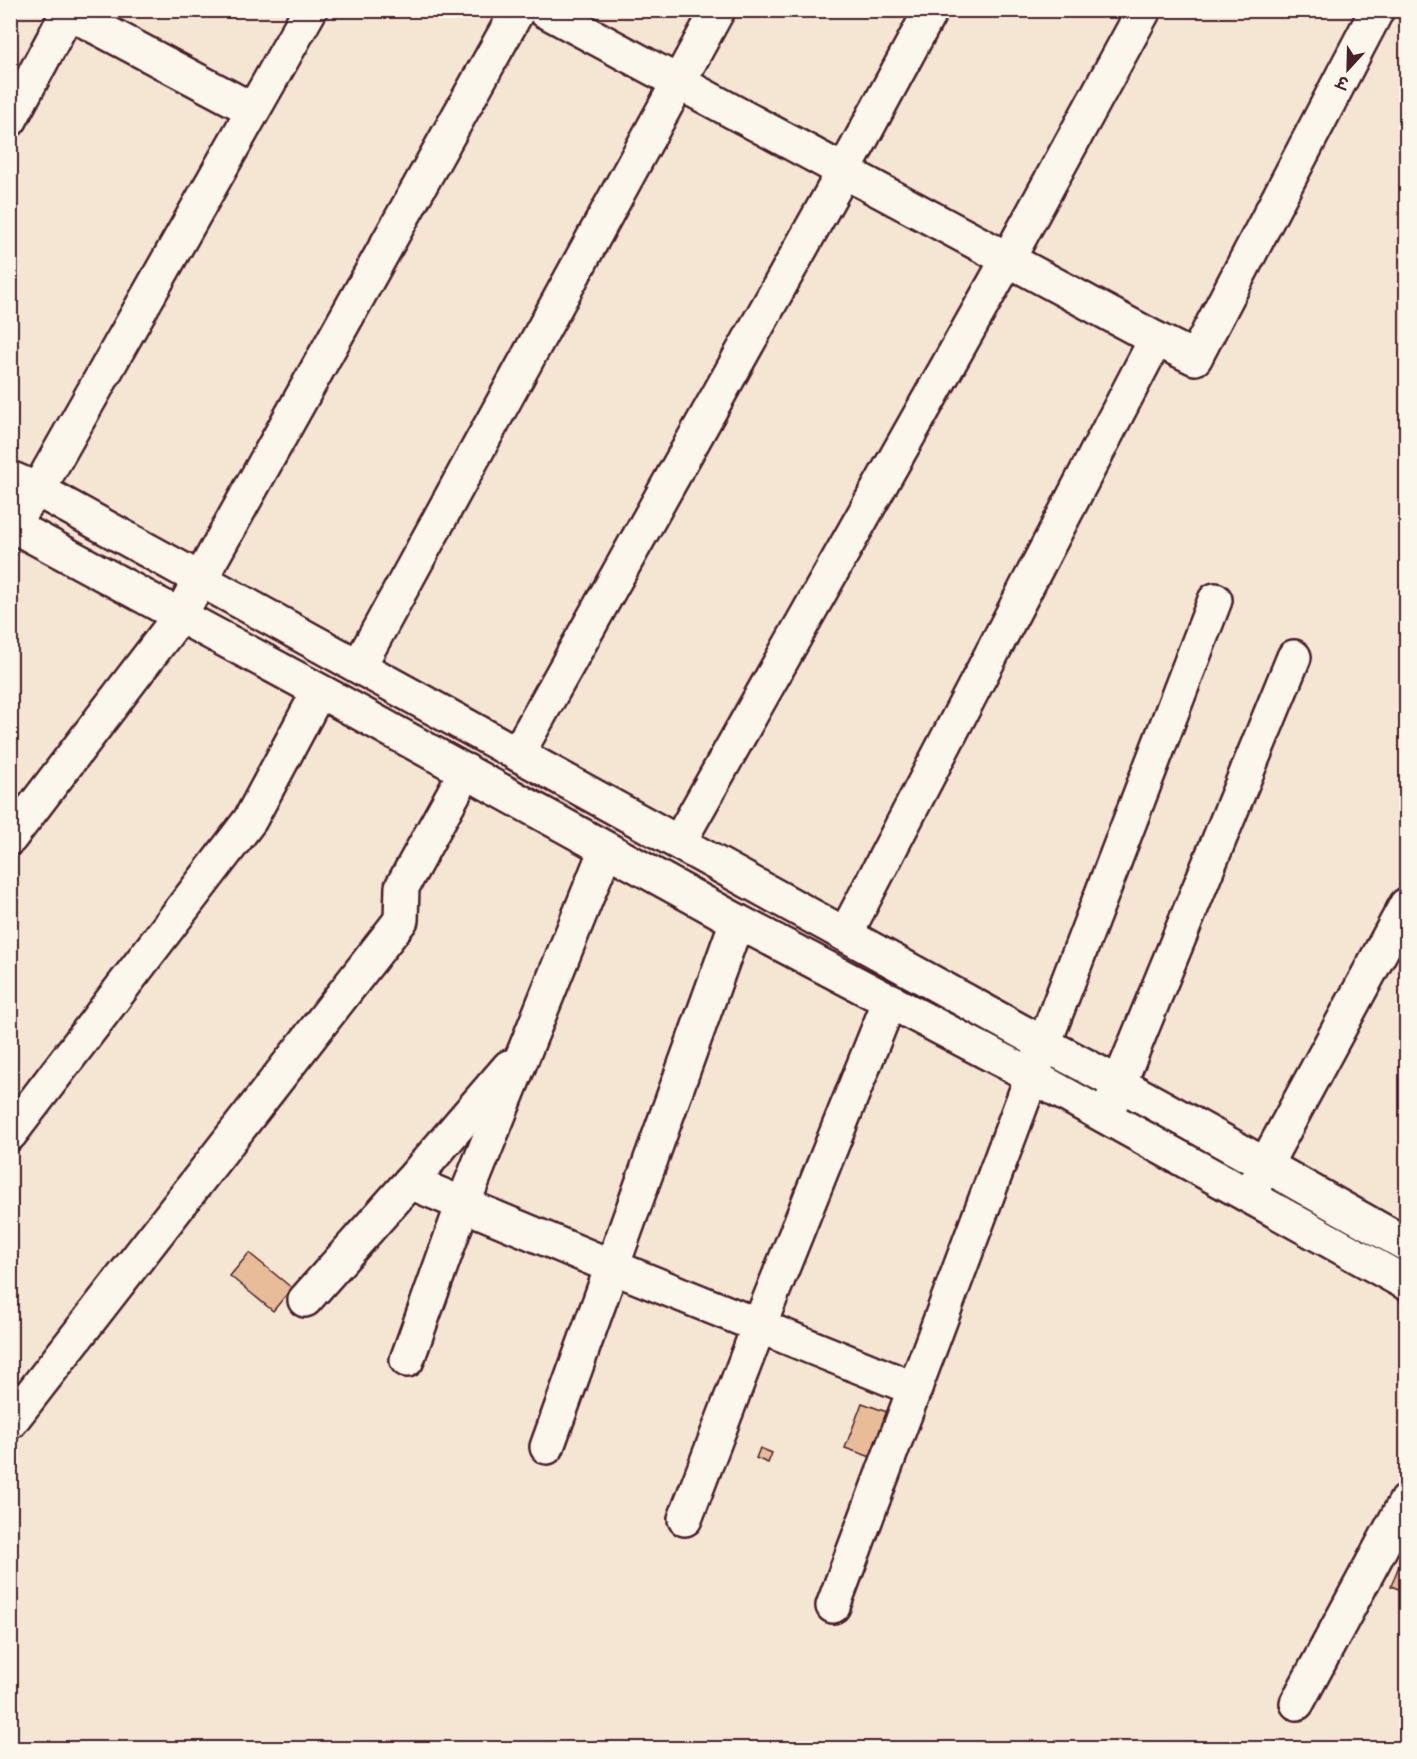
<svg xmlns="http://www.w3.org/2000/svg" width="1417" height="1759" viewBox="0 0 1417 1759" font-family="'Balsamiq Sans','Playpen Sans Deva',sans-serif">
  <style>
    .building { fill: #e8bc98; stroke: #4a1f2b; stroke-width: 1.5 }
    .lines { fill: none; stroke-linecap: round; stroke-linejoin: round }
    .minor-casing { stroke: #4a1f2b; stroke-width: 38 }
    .minor { stroke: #fbf7ec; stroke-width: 33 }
  </style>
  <rect width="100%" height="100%" fill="#f5e5d3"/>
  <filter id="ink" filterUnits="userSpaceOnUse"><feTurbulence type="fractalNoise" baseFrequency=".0167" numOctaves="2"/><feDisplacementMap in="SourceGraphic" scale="12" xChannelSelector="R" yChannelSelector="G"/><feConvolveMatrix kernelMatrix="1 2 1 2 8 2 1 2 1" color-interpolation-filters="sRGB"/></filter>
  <g filter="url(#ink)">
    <g class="building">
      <polygon points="249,1253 292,1288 273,1311 230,1276"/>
      <polygon points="862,1403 887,1412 871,1457 845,1448"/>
      <polygon points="760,1448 772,1453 768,1463 756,1458"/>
      <polygon points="1406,1548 1406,1592 1391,1586"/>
    </g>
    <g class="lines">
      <g class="minor-casing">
        <g id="minor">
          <polyline points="544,10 1156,339"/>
          <polyline points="68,12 253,110"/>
          <polyline points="10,120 69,10"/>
          <path d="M10 478 38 490 1044 1044C1167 1107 1286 1178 1406 1244"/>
          <polyline points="24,507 38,490 310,10"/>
          <polyline points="10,524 340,702 737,921 1032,1076 1406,1283"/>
          <polyline points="359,666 718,10"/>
          <polyline points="518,753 844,171 931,10"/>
          <polyline points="10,838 179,617 518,10"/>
          <polyline points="679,842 1008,259 1144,10"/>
          <polyline points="846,933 1156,339 1195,358 1377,10"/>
          <polyline points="1112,1101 1294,657"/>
          <polyline points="10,1134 250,820 319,691"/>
          <polyline points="410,1182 509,1067"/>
          <polyline points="1255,1184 1406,905"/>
          <polyline points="305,1300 410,1182 613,1267 915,1389"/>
          <polyline points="407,1360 463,1204 606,849"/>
          <polyline points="10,1422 401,920 402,887 466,771"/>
          <polyline points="547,1447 737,921"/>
          <polyline points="685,1519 759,1326 890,1000"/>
          <polyline points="833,1606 1044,1044 1215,600"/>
          <polyline points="1297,1703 1406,1501"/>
        </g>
      </g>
      <use href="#minor" class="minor"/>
    </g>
  </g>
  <rect width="1417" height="1759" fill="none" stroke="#fbf7ec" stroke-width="36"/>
  <rect x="18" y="18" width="1381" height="1723" fill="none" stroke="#4a1f2b" stroke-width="2" filter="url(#ink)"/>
  <g transform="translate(1348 69) rotate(202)" stroke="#fbf7ec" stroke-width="4.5" paint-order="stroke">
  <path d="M0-4.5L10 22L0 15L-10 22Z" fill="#4a1f2b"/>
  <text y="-9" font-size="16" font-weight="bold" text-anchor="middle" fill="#4a1f2b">उ</text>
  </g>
</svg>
